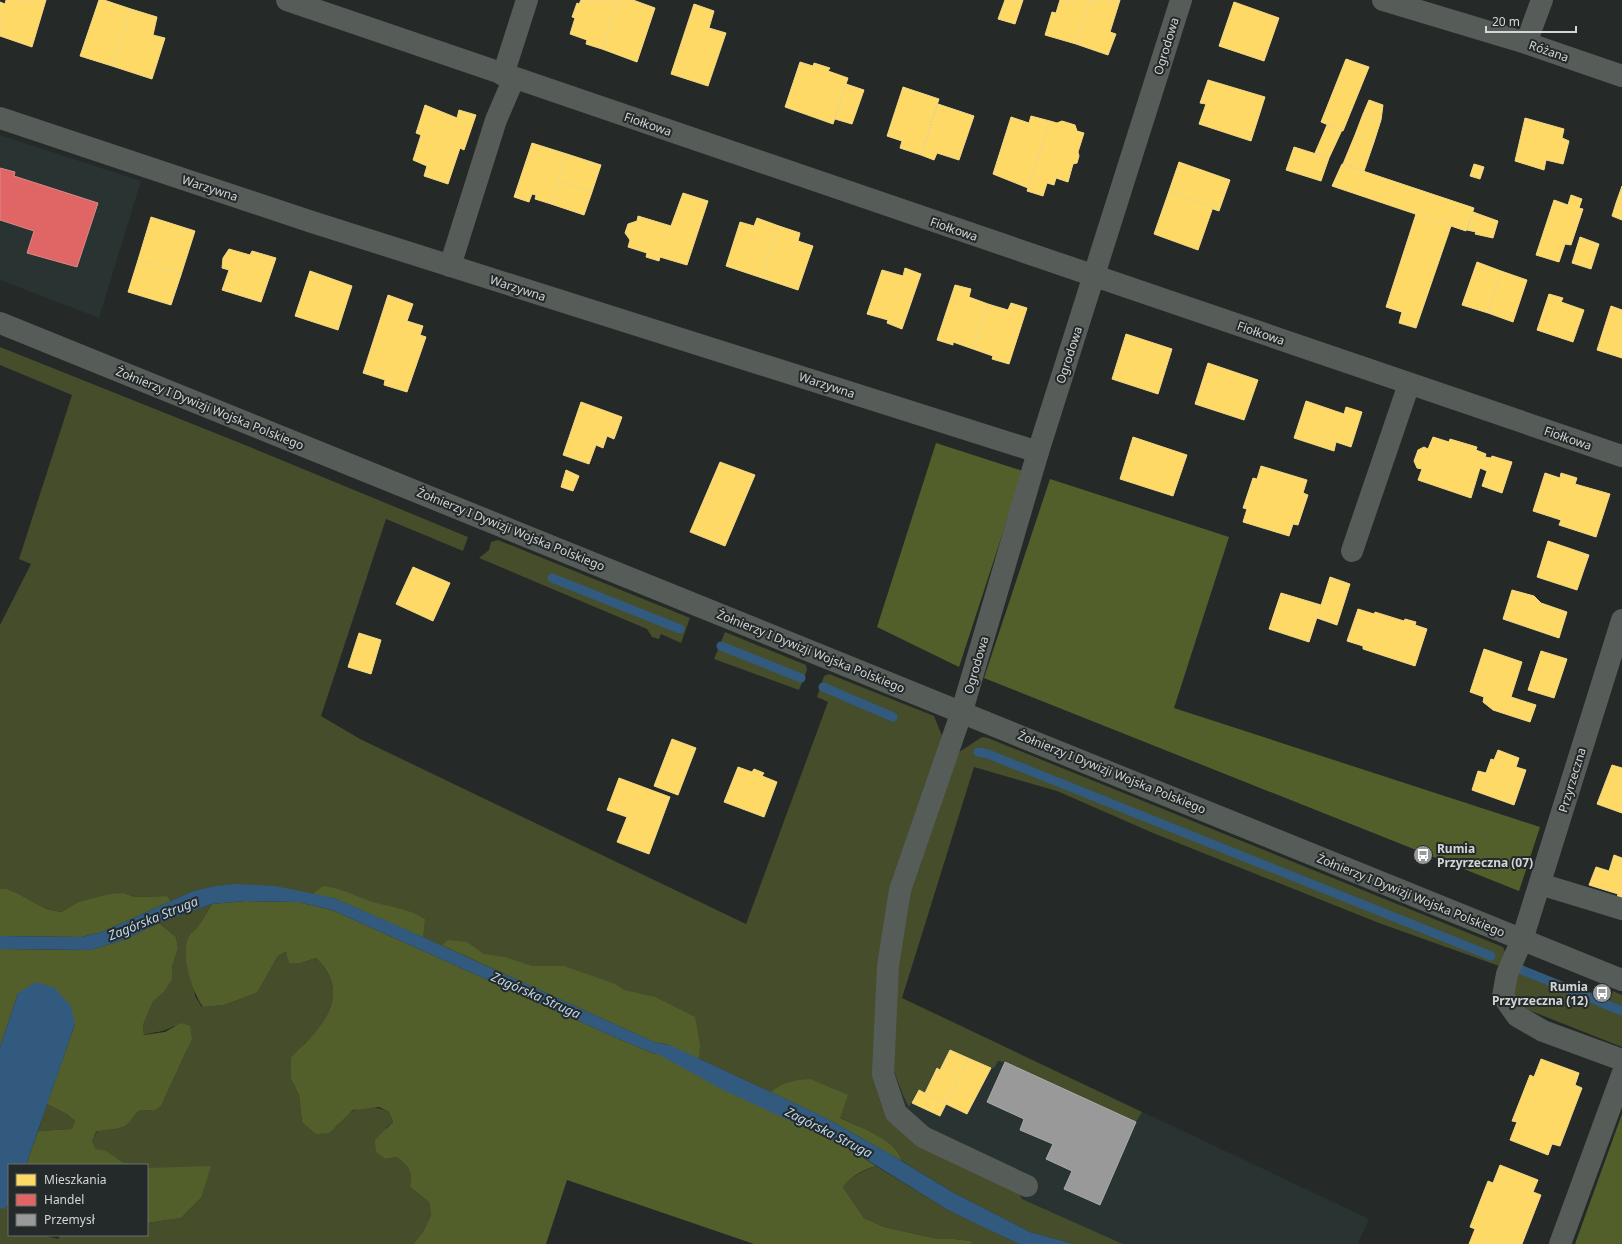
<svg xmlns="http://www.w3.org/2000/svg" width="1622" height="1244" viewBox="0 0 1622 1244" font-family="'Noto Sans',sans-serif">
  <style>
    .built { fill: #283332 }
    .green { fill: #454d2b }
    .forest { fill: #535f2b }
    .water { fill: #325a7f }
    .homes { fill: #ffd966; stroke: #f2d888 }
    .shops { fill: #e06666; stroke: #dc8888 }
    .industry { fill: #999; stroke: #aaabab }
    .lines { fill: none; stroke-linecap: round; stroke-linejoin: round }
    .stream { stroke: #325a7f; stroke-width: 9 }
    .minor { stroke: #565c58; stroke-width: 22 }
    .labels { text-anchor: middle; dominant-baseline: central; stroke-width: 4; stroke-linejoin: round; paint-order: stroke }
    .street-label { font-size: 12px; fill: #d3d6d6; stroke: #242a29 }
    .poi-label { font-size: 12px; font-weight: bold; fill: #d3d6d6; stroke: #242a29; text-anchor: start }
    .water-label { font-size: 13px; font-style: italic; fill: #bdd7f1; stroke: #242a29 }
  </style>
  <rect width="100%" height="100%" fill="#252928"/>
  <g class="built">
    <polygon points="0,135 141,181 99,318 0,280"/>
    <polygon points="902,998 1369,1219 1358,1244 1123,1244 840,1118"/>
  </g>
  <g class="green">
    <path d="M0 347 250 447 468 537 463 551 386 519 321 716 360 739 746 924 828 702 817 697 824 676 829 674 934 716 942 736 895 891 885 1108 1017 1190 1022 1199 1123 1244H1074L1030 1232 954 1193 902 1161C898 1141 858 1126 841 1118L838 1124 672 1046 654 1042 334 898 215 886 193 891 171 901 167 896 135 897 124 893 78 902 61 912 46 909 17 893 7 889H0V625L31 564 19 559 72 395 0 365Z"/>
    <polygon points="498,540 690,618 681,643 661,634 659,639 652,637 647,629 479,558 489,550 491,542"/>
    <polygon points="725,632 806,665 807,670 799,690 714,659"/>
    <polygon points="982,737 988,738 1503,947 1506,954 1499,966 1379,923 1153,833 1057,791 974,767 902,998 1142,1112 1136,1122 1005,1062 998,1061 994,1068 937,1068 925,1093 918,1090 909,1107 903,1095 893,1069 894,1013 903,910 959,752"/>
    <path d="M212 904 197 929 189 936 195 996 202 1007 224 1005 257 993 278 956 287 952 289 963H301L316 958C354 996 321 1029 291 1057V1079L299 1095 302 1122 336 1127C350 1107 367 1102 389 1112L393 1122 386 1128V1159L397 1157C410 1168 412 1170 410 1187L429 1202 431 1215 423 1232 413 1244H0V1208H4L9 1203V1235H42L58 1239 61 1235H147V1223L181 1218 201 1198 147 1168V1165C139 1165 130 1165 122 1162 111 1158 109 1152 96 1149L92 1141C100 1121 108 1134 123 1127 138 1119 131 1106 154 1111L161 1106 187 1050 174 1026C163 1033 156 1031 144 1035L143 1025 153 1000 164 992 172 980V967L178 948 176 937 159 923Z"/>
    <polygon points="1521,965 1610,1000 1613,991 1622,995 1622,1047 1521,1007 1513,991"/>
    <polygon points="47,1104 67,1114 75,1121 73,1129 38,1131"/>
    <path d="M876 1166 948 1210 1019 1244H972L970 1241 954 1239H938L884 1227 864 1218 843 1187C852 1175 863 1171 876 1166Z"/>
  </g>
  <g class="forest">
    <polygon points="936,443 1023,471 959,667 877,627"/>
    <polygon points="1050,479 1229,537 1174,708 1540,827 1519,891 984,678"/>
    <path d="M323 886C340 888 354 895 370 901 391 908 405 907 425 919L423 937 334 898 313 894Z"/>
    <polygon points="0,889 7,889 17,893 46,909 61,912 78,902 110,894 124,893 135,897 167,896 171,901 102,932 81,937 0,936"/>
    <path d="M245 901 298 902 332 910 612 1036 655 1054 656 1052 843 1145 876 1166C863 1170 852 1175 843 1187L864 1218 884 1227 938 1239H954L971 1241 972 1244H754L567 1180 546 1244H413L423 1232 431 1215 429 1202 410 1187C412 1170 410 1168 397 1157L386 1159 376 1152 375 1140 393 1122 389 1112 379 1107 353 1110 329 1133 316 1134 302 1122 299 1095 291 1079V1057C321 1029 354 995 316 958L301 963H289L286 952 278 956 257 993 224 1005 203 1007C192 991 180 955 189 936 191 933 195 930 197 928 203 920 207 912 212 904Z"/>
    <path d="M159 923 176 937 178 948 172 967V980L164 992 153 1001 143 1025 144 1035 165 1032 181 1023 190 1026 192 1039 161 1106 154 1111C131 1106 138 1119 123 1127 114 1131 104 1128 96 1132L92 1141 96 1149 106 1151 122 1162 135 1165H26L38 1131 72 1129 75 1121 67 1114 47 1104 75 1024 18 993 0 1047V949L90 950 124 940Z"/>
    <polygon points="448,940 467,942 484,954 505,957 532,966 564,966 615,984 624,990 655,997 695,1017 700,1045 699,1059 666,1044 654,1042 442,945"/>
    <path d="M810 1079 848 1095 840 1118C858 1126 897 1140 902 1161L824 1117 771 1092C783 1082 794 1080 810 1079Z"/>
    <polygon points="1622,1114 1622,1244 1575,1244"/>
    <polygon points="211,1166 201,1198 181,1218 147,1223 147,1168"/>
  </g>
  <g class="water">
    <polygon points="236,884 275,886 334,898 396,925 654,1042 672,1046 824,1117 890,1154 954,1193 1030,1232 1074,1244 1019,1244 983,1227 948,1210 843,1145 725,1091 656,1053 655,1054 612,1036 332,910 298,902 245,901 212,904 159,923 124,940 90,950 0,949 0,936 81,937 102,932 193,891 215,886"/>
    <polygon points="36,982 55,988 71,1006 75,1024 26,1165 9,1165 9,1203 4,1209 0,1208 0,1047 18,993"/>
  </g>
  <g class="homes">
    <polygon points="6,0 46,0 32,47 0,36 0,2 5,4"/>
    <polygon points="99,0 104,0 131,9 112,66 80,56"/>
    <polygon points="581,0 618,0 602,49 586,44 587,40 570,34 575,18 572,17 577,3 579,4"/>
    <polygon points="618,0 633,0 655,8 637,62 602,49"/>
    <polygon points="1005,0 1023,0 1015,24 998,19"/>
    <polygon points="1060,0 1090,0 1076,44 1045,35 1052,12 1056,13"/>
    <polygon points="1090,0 1120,0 1110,32 1116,34 1108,55 1076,44"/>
    <polygon points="1234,2 1279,18 1264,61 1219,46"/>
    <polygon points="694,4 714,11 709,28 726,33 708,86 671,74"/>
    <polygon points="131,9 157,17 153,35 165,38 152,79 112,66"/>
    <polygon points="1346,59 1369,67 1343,131 1321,122"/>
    <polygon points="800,62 813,66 814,63 830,68 828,71 848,78 833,124 785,107"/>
    <polygon points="1208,80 1265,97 1251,141 1199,124 1206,104 1200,103"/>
    <polygon points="846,84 864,90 852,124 835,119"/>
    <polygon points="903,87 939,99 921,155 900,148 902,141 887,136"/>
    <polygon points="1369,100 1383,105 1381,120 1363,114"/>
    <polygon points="938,104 974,116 959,160 937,153 934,160 921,155"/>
    <polygon points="425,105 457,118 459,110 476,115 464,150 460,148 448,184 424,176 427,166 413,160 421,135 416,133"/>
    <polygon points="1363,114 1381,120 1374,142 1355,135"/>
    <polygon points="1031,116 1050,121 1028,188 993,174 1011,117 1029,123"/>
    <polygon points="1525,118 1564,129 1562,138 1569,141 1563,164 1546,160 1544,170 1515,161"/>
    <polygon points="1050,121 1057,123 1062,121 1075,125 1077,131 1084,133 1078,152 1079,156 1077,163 1073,164 1068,182 1056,178 1054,185 1047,183 1043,196 1027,191"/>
    <polygon points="1327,125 1342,130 1329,158 1315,153"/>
    <polygon points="1355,135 1374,142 1364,171 1343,164"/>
    <polygon points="532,143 567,154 551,204 535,199 536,195 532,194 529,202 514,197"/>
    <polygon points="1294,147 1329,158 1321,181 1286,170"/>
    <polygon points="567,154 601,165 592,192 558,181"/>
    <polygon points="1179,162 1230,180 1219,211 1213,209 1213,207 1169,191"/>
    <polygon points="1342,164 1474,208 1466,231 1332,186"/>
    <polygon points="1474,164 1484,167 1480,179 1470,176"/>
    <polygon points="558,181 592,192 584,215 551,204"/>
    <polygon points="1622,186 1622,205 1616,203"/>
    <polygon points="1169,191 1213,207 1198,250 1154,234"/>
    <polygon points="683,193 708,201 687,265 660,257 659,261 646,257 647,253 628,247 630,240 625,233 628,224 637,221 638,216 671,226"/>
    <polygon points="1571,195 1582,199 1579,208 1583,209 1571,245 1565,244 1559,262 1536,255 1554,200 1568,205"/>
    <polygon points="1616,203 1622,205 1622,220 1612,216"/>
    <polygon points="1473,212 1498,221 1493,238 1475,234 1476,232 1467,230"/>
    <polygon points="1416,214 1451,226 1416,328 1399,323 1402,312 1386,307"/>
    <polygon points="151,217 195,231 181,275 138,260"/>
    <polygon points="757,218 779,226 762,278 726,266 740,222 754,226"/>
    <polygon points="779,226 800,233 798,241 813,246 798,290 762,278"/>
    <polygon points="1580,237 1599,244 1591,269 1572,263"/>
    <polygon points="229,249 250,255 252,251 276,258 261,302 222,290 229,270 222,268 223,258"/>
    <polygon points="138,260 181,275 171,305 128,292"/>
    <polygon points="1477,262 1501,271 1488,313 1462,305"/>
    <polygon points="905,268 921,274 902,329 887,323 888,320 867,314 882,270 903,276"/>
    <polygon points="310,271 352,286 338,330 295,316"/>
    <polygon points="1501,271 1527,280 1513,322 1488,313"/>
    <polygon points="955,285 971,289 969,297 988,304 973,349 953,342 953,345 937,340"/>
    <polygon points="1549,294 1563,298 1561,302 1584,310 1573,342 1537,330"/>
    <polygon points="388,295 413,304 407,321 423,326 420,335 426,337 407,392 384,385 385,380 363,373"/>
    <polygon points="1011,303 1027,308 1009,364 992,359 993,356 973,349 988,304 1008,310"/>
    <polygon points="1611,306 1622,310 1622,358 1597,350"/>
    <polygon points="1126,334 1172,349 1158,394 1112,379"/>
    <polygon points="1208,363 1258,380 1244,420 1195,404"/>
    <polygon points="1306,401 1344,414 1346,407 1362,412 1351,447 1336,442 1334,451 1294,438"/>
    <polygon points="581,402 622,417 614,439 607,436 603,448 596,445 589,464 563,455"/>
    <polygon points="1133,437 1187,455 1173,496 1120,479"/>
    <polygon points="1433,437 1449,442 1450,439 1477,447 1476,450 1486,454 1485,457 1491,458 1492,456 1512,462 1502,493 1482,486 1487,471 1480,468 1471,498 1418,480 1422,469 1417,468 1414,461 1418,450 1424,447 1428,449"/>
    <polygon points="720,462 755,475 725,546 690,532"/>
    <polygon points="1261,466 1307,480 1303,493 1308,495 1298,525 1293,524 1289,536 1243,522 1247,509 1243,508 1253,478 1257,479"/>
    <polygon points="566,470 579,476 573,491 561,487"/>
    <polygon points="1545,473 1560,478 1561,473 1577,478 1575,484 1610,494 1596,537 1559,525 1561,520 1533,511"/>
    <polygon points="1548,541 1589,555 1577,590 1537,577"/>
    <polygon points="413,567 450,583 433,621 396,604"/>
    <polygon points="1330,577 1350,584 1337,625 1317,618"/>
    <polygon points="1512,590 1534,596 1541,603 1567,612 1559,638 1503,619"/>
    <polygon points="1281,593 1321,605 1309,642 1269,629"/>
    <polygon points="1358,609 1374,614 1375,612 1404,621 1405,619 1416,622 1415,625 1427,629 1415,666 1363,649 1363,646 1347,641"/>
    <polygon points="359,633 381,640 371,674 348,667"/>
    <polygon points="1484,649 1522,662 1511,697 1536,705 1530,722 1493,710 1483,702 1484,697 1470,692"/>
    <polygon points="1541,651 1567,659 1554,698 1528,690"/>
    <polygon points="672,739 696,748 678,795 654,786"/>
    <polygon points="1498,750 1519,758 1516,767 1526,770 1514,805 1472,790 1478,771 1486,773 1491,759 1494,760"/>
    <polygon points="1612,765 1622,768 1622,813 1597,804"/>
    <polygon points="738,767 752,772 754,769 764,773 762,776 777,782 764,817 724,802"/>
    <polygon points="619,778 670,797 649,854 617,842 627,817 607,810"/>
    <polygon points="1614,855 1622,858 1622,898 1617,897 1618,894 1589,885 1596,867 1609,871"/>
    <polygon points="950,1050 968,1058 946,1104 925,1093 937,1068 940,1070"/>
    <polygon points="968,1058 991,1068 967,1114 946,1104"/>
    <polygon points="1541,1059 1579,1073 1575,1085 1582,1088 1560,1146 1552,1144 1548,1155 1510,1140 1517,1122 1512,1121 1530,1075 1534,1077"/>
    <polygon points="919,1090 946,1104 940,1116 912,1103"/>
    <polygon points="1500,1165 1538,1180 1533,1192 1541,1195 1522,1244 1469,1244 1475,1229 1470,1227 1488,1181 1493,1183"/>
  </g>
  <polygon class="shops" points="0,168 15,172 14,176 98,203 77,267 27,253 34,231 0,220"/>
  <polygon class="industry" points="1005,1062 1136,1122 1100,1205 1064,1189 1072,1171 1046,1159 1053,1144 1020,1130 1024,1119 987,1102"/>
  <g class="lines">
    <g class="stream">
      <polyline points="552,578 680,629"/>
      <polyline points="721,646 801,678"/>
      <polyline points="823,687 893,717"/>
      <polyline points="978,752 988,754 1491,956"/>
      <polyline points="1522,970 1622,1011"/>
    </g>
    <g class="minor">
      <polyline points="287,0 1622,456"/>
      <polyline points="1383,0 1526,43 1622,76"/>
      <polyline points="1526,43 1542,0"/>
      <polyline points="503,75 527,0"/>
      <polyline points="0,118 312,222 1038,452"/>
      <polyline points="450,266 496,120 514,78"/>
      <polyline points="0,323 1622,980"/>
      <polyline points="1352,551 1409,384"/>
      <polyline points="1622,620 1522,940 1507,974 1503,996 1517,1016 1543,1031 1622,1060"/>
      <polyline points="1540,884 1622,909"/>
      <polyline points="1027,1186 923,1137 896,1113 883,1074 888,966 900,890 962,711 1038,452 1181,0"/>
      <polyline points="1560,1244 1622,1075"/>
    </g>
  </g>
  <defs>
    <g id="bus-disc" transform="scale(1)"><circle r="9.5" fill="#969999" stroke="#242a29"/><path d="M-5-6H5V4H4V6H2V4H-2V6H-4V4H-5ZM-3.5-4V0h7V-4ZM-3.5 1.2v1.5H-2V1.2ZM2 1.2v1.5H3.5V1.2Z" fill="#fff"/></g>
  </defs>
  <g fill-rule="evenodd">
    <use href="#bus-disc" x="1423" y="855"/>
    <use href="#bus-disc" x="1602" y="993"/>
  </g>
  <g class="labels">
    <g class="street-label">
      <text transform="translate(1166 46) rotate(-73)">Ogrodowa</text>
      <text transform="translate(1549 51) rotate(19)">Różana</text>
      <text transform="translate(648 124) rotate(19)">Fiołkowa</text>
      <text transform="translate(210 188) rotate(18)">Warzywna</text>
      <text transform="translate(954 229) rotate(19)">Fiołkowa</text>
      <text transform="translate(518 288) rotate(18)">Warzywna</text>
      <text transform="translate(1261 333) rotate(19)">Fiołkowa</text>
      <text transform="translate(1069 355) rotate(-72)">Ogrodowa</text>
      <text transform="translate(827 385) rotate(18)">Warzywna</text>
      <text transform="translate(210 408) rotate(22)">Żołnierzy I Dywizji Wojska Polskiego</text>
      <text transform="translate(1568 438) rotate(19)">Fiołkowa</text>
      <text transform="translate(511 529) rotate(22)">Żołnierzy I Dywizji Wojska Polskiego</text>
      <text transform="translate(811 651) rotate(22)">Żołnierzy I Dywizji Wojska Polskiego</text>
      <text transform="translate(976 665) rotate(-74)">Ogrodowa</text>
      <text transform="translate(1112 772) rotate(22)">Żołnierzy I Dywizji Wojska Polskiego</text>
      <text transform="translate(1572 780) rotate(-73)">Przyrzeczna</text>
      <text transform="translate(1411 895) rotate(22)">Żołnierzy I Dywizji Wojska Polskiego</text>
    </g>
    <g class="poi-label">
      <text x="1437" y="848">Rumia<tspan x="1437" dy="14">Przyrzeczna (07)</tspan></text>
      <text x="1588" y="986" text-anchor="end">Rumia<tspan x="1588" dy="14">Przyrzeczna (12)</tspan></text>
    </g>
    <g class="water-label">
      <text transform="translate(153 918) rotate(-22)">Zagórska Struga</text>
      <text transform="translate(536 995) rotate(24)">Zagórska Struga</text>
      <text transform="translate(829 1132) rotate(27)">Zagórska Struga</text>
    </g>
  </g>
  <rect x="8" y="1164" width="140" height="72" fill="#242a29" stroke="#6a6f6e"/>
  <rect x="16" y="1174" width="20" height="12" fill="#ffd966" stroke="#6a6f6e"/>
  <text x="44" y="1184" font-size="12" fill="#d3d6d6">Mieszkania</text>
  <rect x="16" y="1194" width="20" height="12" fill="#e06666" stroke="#6a6f6e"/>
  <text x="44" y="1204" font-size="12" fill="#d3d6d6">Handel</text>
  <rect x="16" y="1214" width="20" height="12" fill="#999999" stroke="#6a6f6e"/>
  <text x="44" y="1224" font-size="12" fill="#d3d6d6">Przemysł</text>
  <path d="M1486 26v6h90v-6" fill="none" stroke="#d3d6d6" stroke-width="2"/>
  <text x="1492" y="26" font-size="12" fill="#d3d6d6" stroke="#242a29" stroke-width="3" paint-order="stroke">20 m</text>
</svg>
